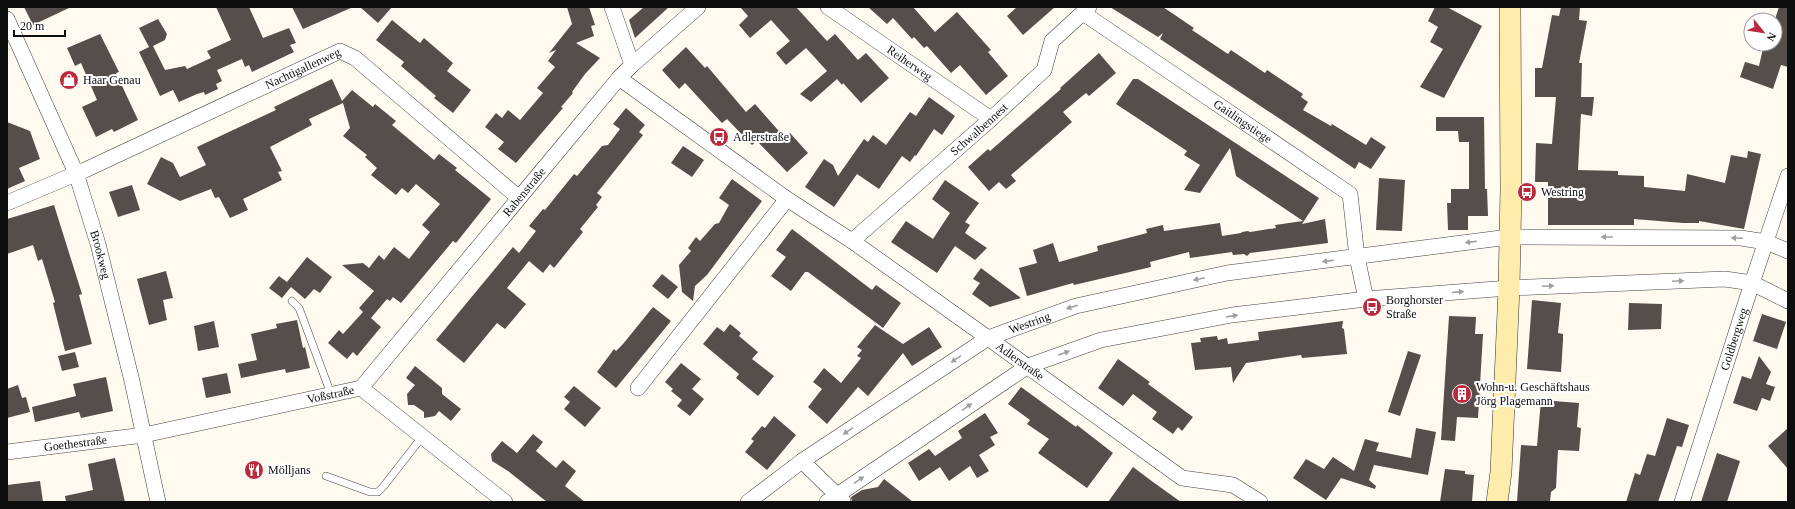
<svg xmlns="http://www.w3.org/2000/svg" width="1795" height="509" viewBox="0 0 1795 509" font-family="Georgia,serif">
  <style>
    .building { fill: #564e4b }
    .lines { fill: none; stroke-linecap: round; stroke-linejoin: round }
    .service-casing { stroke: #414141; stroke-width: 8 }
    .minor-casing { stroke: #414141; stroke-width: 16 }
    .secondary-casing { stroke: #303030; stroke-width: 22 }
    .service { stroke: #fff; stroke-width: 7 }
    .minor { stroke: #fff; stroke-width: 15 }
    .secondary { stroke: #fdecac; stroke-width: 21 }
    .oneway { fill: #9f9f9f }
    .labels { text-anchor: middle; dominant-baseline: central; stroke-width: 4; stroke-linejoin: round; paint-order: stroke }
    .street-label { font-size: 12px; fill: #0e0e0e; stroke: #fff }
    .poi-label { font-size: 12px; fill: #0e0e0e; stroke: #fff; text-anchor: start }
  </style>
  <rect width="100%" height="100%" fill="#fffaef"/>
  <g class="building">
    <polygon points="24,7 71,7 33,25"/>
    <polygon points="216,7 249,7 263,38 289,28 296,43 290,45 294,52 252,72 249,65 245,67 242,59 217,70 222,81 216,84 218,89 205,95 204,92 197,94 179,102 173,90 160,96 139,52 149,47 139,28 158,19 167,34 165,40 153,46 165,70 185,66 187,69 211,58 207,51 231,40"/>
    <polygon points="292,7 353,7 303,29"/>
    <polygon points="360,7 392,7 378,23"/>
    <polygon points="567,7 589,7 595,25 591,26 594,36 576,43 600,58 585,74 572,92 573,93 561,107 563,108 516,163 498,149 504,142 485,127 496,113 502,118 508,110 520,120 543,93 537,88 555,67 548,61 556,50 549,53 572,24"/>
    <polygon points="644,7 669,7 635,38 629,20"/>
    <polygon points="740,7 796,7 827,41 835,34 858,60 866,53 889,78 861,103 843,83 842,85 837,79 811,102 800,94 827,71 806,48 786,65 776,53 790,41 771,20 750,38 739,25 748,16"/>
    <polygon points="868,7 913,7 935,32 957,12 991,50 988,52 1008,76 986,95 960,65 951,73 927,46 924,48 914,37 912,39 893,18 887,24"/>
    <polygon points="1017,7 1055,7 1023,35 1007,16"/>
    <polygon points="1110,7 1163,7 1194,28 1192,30 1228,54 1231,50 1265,73 1267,70 1303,94 1301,97 1308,102 1303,110 1331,126 1332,124 1366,145 1371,137 1386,147 1371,169 1359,162 1355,169 1160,39 1163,33 1158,37"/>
    <polygon points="1435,7 1447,7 1482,26 1444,98 1420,87 1443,49 1430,42 1438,27 1428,21"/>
    <polygon points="1561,7 1580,7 1579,20 1587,21 1579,63 1582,63 1581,97 1594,97 1592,116 1581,114 1578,170 1618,171 1618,175 1644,176 1644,187 1685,191 1687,174 1725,183 1731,155 1747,158 1748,151 1761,154 1744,229 1699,221 1699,223 1683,223 1634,219 1634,225 1548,225 1548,182 1535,182 1536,143 1552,144 1556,97 1535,97 1535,68 1542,68 1552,15 1559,16"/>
    <polygon points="1779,7 1788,7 1788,67 1781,65 1773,89 1740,77 1745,62 1759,66 1764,44 1775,44 1775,19"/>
    <polygon points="392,20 420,43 424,38 453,63 447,71 471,90 453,113 434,98 436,96 401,66 404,62 376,40"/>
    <polygon points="100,34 119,72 116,73 138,120 114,132 112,129 96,137 82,107 97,100 81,63 75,66 67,48"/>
    <polygon points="686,47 705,68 707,66 746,112 755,104 785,138 790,133 808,153 787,172 757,141 752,145 727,119 722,123 685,83 679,89 662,70"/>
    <polygon points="1099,53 1116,73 1089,96 1086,93 1063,112 1072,122 1011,175 1016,181 1006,189 999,182 989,191 968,167 988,149 990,151 1061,89 1060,88"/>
    <polygon points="332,79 342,101 352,90 373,107 375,104 396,121 392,125 434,160 439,154 457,168 455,170 491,199 456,243 453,241 401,303 393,297 390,301 387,299 371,318 381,327 357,356 353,352 347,359 328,343 339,330 343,334 363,312 359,308 374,291 342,265 363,263 369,268 379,255 384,260 394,247 409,259 430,232 422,225 440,204 416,184 408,193 402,188 396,195 371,175 377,168 365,157 367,155 343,136 350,128 343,103 309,119 312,125 270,147 282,171 278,172 282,180 243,199 248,210 230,218 219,197 215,198 211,189 180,201 147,184 161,157 173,163 180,177 206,165 197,147 276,110 274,107"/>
    <polygon points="1133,79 1138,79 1319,198 1302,224 1325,219 1328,243 1250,253 1247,256 1244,254 1233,255 1232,252 1190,258 1189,252 1150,262 1151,267 1074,285 1073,283 1027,296 1019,268 1037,263 1033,250 1053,243 1059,262 1098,251 1097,246 1147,233 1146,229 1163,225 1164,231 1220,223 1222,236 1241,233 1242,232 1248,231 1250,232 1276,228 1275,225 1303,221 1236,176 1230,148 1200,193 1184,190 1200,165 1184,155 1187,151 1116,104"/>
    <polygon points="929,97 955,116 942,135 934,129 916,156 915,155 910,162 902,156 879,189 857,174 834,207 805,187 824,159 833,165 838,176 864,139 868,142 873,135 886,145 910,112 916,116"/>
    <polygon points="626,108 645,125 639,132 643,135 597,193 602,197 596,205 598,207 580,229 583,232 554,268 550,264 543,273 529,261 507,288 526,304 505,329 497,323 464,363 436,340 513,247 519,253 536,231 529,226 543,209 545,210 574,174 577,176 602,146 608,145 620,129 613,124"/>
    <polygon points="1436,117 1484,117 1485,189 1487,189 1488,216 1468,216 1468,230 1448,230 1447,203 1451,203 1451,189 1469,189 1469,142 1459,142 1458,131 1436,131"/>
    <polygon points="7,122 30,131 40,159 19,168 25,181 7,189"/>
    <polygon points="683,146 704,160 692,177 671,163"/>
    <polygon points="1379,178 1405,180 1402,231 1376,230"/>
    <polygon points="732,179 762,201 707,275 695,286 693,301 682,292 679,265 691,251 688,248 696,237 700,241 715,224 719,223 729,205 719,198"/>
    <polygon points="945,180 979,203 965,222 970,225 965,233 987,248 975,260 955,246 937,273 891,242 906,221 933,239 950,213 932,199"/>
    <polygon points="132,185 140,210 118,217 109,192"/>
    <polygon points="54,205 82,294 79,295 92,344 65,351 53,303 55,302 42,259 38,261 33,245 7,254 7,219"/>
    <polygon points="792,229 872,290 876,285 901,303 883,328 808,272 805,272 791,291 771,276 786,257 776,250"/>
    <polygon points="307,257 332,277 320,293 314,289 305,299 291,287 282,298 269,288 279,276 287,282"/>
    <polygon points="981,268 1021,298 990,307 972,294 980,283 973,279"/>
    <polygon points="166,271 173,298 163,300 167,320 149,325 137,279"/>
    <polygon points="662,274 678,287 668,299 652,286"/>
    <polygon points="1532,300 1561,303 1558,333 1563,334 1563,340 1561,372 1527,369"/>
    <polygon points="1629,303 1662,304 1661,329 1628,330"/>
    <polygon points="653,307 671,321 616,388 597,372 614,349 616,351 623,344"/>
    <polygon points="1762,314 1786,322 1777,349 1753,341"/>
    <polygon points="1449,316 1476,317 1475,334 1483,334 1478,418 1457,417 1455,441 1441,440"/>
    <polygon points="297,320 303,348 305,347 310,368 286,373 285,369 241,378 238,364 257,360 251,334 277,328 276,324"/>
    <polygon points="214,321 219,347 198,351 194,326"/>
    <polygon points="1343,321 1342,328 1344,329 1347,354 1302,358 1301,355 1246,363 1233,383 1231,367 1195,370 1191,343 1201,342 1200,338 1217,336 1218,340 1227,338 1228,344 1259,340 1258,332"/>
    <polygon points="730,324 741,333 739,336 758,352 752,359 774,376 758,396 736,378 739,374 703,344 717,327 724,332"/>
    <polygon points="875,325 903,344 929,327 942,347 912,366 903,353 868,396 858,387 827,424 808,407 822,389 813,382 824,368 841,383 861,358 857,356 862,350 857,347"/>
    <polygon points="1408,351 1421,355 1400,416 1388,412"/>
    <polygon points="75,352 79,367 62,371 58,356"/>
    <polygon points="1759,356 1771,372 1766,384 1775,387 1770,401 1762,398 1757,411 1733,403 1742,376 1751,379"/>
    <polygon points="1118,359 1150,382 1148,384 1193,417 1182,431 1178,427 1173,434 1152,419 1157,412 1133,394 1123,406 1098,388"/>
    <polygon points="681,363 701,379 692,389 704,399 690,416 677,406 682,400 671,391 673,389 665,382"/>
    <polygon points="415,366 442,388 442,394 461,409 451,421 439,411 435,416 424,418 424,412 414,405 408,405 407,394 415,385 406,378"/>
    <polygon points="227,373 231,393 206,398 202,378"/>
    <polygon points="106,377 113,411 81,418 79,412 35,422 32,407 76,396 73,384"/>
    <polygon points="18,385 22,398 26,397 30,412 7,418 7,389"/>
    <polygon points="574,386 601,408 585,427 564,409 570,402 564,397"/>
    <polygon points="1021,387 1076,427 1077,425 1113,453 1087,488 1038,453 1049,439 1027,424 1030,420 1008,404"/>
    <polygon points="1541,400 1579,403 1577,427 1581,428 1579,451 1558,450 1556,488 1551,492 1550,502 1517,502 1521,445 1537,446"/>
    <polygon points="985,413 998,433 990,437 995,445 979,455 989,471 977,478 970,466 949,481 940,467 919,481 908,463 929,449 935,456 962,438 958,431"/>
    <polygon points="774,416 796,435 767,470 745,452 754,441 751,439 762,426 765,428"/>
    <polygon points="1667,418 1689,425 1682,447 1677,446 1658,502 1626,502 1635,473 1640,475 1647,454 1655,456"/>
    <polygon points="1416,428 1436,432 1428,475 1374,465 1369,480 1376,486 1375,489 1341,478 1326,500 1293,478 1306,459 1324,469 1333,457 1354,471 1365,439 1379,443 1376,451 1411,458"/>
    <polygon points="1788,428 1788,469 1768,446"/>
    <polygon points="533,434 543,442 536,451 556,468 563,460 576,471 565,486 585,502 547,502 508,471 492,461 491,454 502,441 517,453"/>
    <polygon points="1717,453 1740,461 1727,502 1701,502"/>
    <polygon points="115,458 125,502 66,502 65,496 93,490 88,464"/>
    <polygon points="1133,467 1153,482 1181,502 1108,502"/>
    <polygon points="1445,469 1465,471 1465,474 1474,475 1472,502 1440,502"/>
    <polygon points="884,479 913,502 852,502 851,497 862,490 878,487"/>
    <polygon points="40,481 43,502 7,502 7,485"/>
  </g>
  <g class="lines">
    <g class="service-casing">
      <g id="service">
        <polyline points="292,301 299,308 331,394"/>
        <polyline points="326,476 370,492 378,492 383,487 422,437"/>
      </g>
    </g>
    <g class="minor-casing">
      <g id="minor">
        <polyline points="612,7 632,65"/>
        <path id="s1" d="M828 7 991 119"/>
        <path id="s2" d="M1083 13 1350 194 1357 257 1366 299"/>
        <path id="s3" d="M7 19 76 173 98 244 132 381 158 502"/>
        <path id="s4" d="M619 78 787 199 852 241 988 338 1182 478 1233 485 1260 502"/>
        <path id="s5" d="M7 203 85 170 340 51 355 58 519 198"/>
        <path id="s6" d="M852 241 991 119 1044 70 1052 41 1089 7"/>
        <path id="s7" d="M361 388 619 78 632 65 698 7"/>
        <polyline points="361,388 505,502"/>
        <polyline points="638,388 787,199"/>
        <path id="s8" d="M7 452 144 435 361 388"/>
        <polyline points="802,461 843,501"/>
        <path id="s9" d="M748 502 802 461 988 338 1076 306 1227 273 1509 237 1741 238 1766 242 1788 251"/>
        <polyline points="827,502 1028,366 1101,340 1232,315 1366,299 1509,288 1725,279 1752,283 1788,301"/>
        <path id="s10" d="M1682 502 1752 283 1788 176"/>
      </g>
    </g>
    <g class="secondary-casing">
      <polyline id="secondary" points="1497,502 1501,472 1509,288 1511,189 1510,7"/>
    </g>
    <use href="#service" class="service"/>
    <use href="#minor" class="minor"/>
    <use href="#secondary" class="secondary"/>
  </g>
  <defs><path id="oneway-solid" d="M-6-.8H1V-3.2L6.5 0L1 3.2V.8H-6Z"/></defs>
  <g class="oneway">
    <use href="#oneway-solid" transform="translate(1607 237) rotate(-180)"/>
    <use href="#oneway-solid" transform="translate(1737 238) rotate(-178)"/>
    <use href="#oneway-solid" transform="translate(1471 242) rotate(173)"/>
    <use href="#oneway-solid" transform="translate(1328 261) rotate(173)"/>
    <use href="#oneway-solid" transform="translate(1199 279) rotate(168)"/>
    <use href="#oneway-solid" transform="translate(1678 281) rotate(-2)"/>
    <use href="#oneway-solid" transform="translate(1548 286) rotate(-2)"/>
    <use href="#oneway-solid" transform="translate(1458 292) rotate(-5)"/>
    <use href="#oneway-solid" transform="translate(1072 307) rotate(162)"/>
    <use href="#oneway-solid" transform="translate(1232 316) rotate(-9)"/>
    <use href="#oneway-solid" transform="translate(1064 353) rotate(-20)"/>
    <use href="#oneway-solid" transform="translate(956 359) rotate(146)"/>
    <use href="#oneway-solid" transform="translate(967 407) rotate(-34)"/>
    <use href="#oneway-solid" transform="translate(848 431) rotate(146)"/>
    <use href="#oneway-solid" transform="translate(859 480) rotate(-34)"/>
  </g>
  <defs>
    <g id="shop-disc" transform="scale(1)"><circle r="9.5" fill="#bb293d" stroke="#fff"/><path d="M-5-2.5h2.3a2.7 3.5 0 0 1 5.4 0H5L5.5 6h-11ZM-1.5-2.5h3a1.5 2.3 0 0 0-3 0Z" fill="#fff"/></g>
    <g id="bus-disc" transform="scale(1)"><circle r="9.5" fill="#bb293d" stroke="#fff"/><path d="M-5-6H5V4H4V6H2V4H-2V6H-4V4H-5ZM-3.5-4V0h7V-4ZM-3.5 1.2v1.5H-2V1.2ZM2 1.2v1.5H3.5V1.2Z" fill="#fff"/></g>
    <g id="building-disc" transform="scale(1)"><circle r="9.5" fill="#bb293d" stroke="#fff"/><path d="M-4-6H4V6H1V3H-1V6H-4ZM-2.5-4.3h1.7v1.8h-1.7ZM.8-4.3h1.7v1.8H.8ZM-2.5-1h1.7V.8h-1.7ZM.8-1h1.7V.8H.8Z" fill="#fff"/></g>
    <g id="restaurant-disc" transform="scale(1)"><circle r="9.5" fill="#bb293d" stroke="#fff"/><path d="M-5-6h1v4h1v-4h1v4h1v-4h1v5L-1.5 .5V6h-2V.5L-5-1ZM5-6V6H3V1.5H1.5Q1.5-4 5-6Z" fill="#fff"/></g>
  </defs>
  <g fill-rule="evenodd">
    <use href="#shop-disc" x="69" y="80"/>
    <use href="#bus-disc" x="719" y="137"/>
    <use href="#bus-disc" x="1527" y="192"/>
    <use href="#bus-disc" x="1372" y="307"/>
    <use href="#building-disc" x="1462" y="394"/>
    <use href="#restaurant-disc" x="254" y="470"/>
  </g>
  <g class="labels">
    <g class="street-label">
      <text stroke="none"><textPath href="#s1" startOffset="99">Reiherweg</textPath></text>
      <text stroke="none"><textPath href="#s5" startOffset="325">Nachtigallenweg</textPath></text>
      <text stroke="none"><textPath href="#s2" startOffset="193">Gaitlingstiege</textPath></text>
      <text stroke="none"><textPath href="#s6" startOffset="169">Schwalbennest</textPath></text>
      <text stroke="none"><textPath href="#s7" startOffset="255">Rabenstraße</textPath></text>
      <text stroke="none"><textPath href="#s3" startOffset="254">Brookweg</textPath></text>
      <text stroke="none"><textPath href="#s9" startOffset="335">Westring</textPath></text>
      <text stroke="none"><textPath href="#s10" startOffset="171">Goldbergweg</textPath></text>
      <text stroke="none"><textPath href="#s4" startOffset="491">Adlerstraße</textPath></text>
      <text stroke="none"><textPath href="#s8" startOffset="329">Voßstraße</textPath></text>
      <text stroke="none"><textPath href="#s8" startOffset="69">Goethestraße</textPath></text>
    </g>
    <g class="poi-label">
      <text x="83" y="80">Haar Genau</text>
      <text x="733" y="137">Adlerstraße</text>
      <text x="1541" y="192">Westring</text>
      <text x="1386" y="300">Borghorster<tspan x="1386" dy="14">Straße</tspan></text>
      <text x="1476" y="387">Wohn-u. Geschäftshaus<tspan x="1476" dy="14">Jörg Plagemann</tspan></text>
      <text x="268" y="470">Mölljans</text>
    </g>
  </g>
  <rect width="1795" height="509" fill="none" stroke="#0e0e0e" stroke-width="16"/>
  <g transform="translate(1763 32) rotate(120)"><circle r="19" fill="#ffffff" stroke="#9f9f9f"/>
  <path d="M0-3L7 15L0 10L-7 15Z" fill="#bb293d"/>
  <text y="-6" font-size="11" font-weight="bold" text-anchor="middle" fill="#0e0e0e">N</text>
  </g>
  <path d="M14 30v6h51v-6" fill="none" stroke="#0e0e0e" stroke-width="2"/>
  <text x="20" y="30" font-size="12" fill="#0e0e0e" stroke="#ffffff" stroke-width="3" paint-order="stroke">20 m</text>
</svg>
